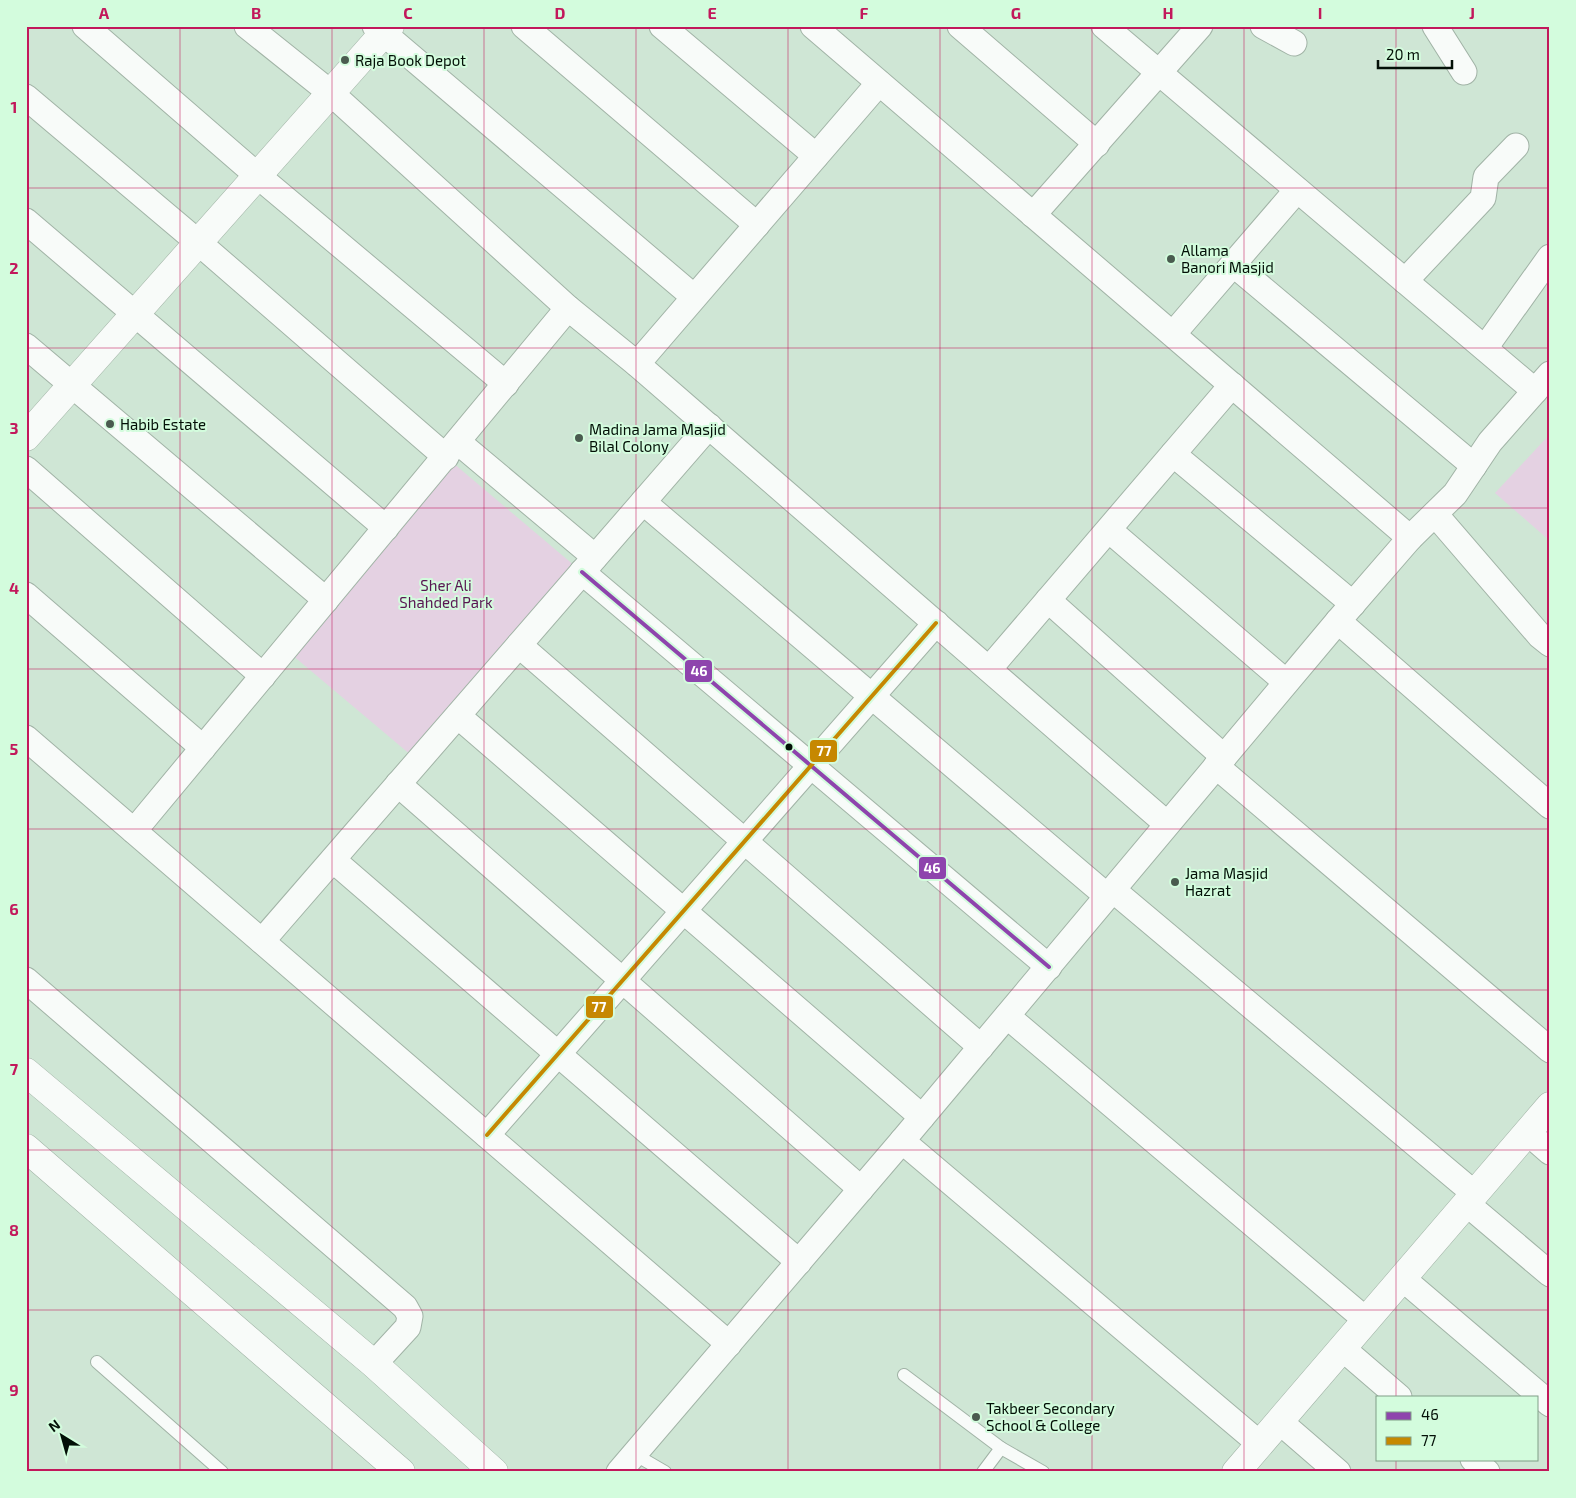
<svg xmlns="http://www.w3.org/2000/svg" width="1576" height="1498" viewBox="0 0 1576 1498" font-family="'Exo 2',sans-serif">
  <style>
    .green { fill: #e4d1e2 }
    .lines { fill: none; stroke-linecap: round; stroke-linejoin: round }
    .service-casing { stroke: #a1b3a6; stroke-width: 14 }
    .minor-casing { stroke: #a1b3a6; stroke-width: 27 }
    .tertiary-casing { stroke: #a1b3a6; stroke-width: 29 }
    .service { stroke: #f8fbf9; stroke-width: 12 }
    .minor { stroke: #f8fbf9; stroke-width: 25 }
    .tertiary { stroke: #f8fbf9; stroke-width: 28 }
    .bus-1-casing { stroke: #d3fcdd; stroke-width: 8 }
    .bus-2-casing { stroke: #d3fcdd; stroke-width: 8 }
    .bus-1 { stroke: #8e44ad; stroke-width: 4 }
    .bus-2 { stroke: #c68801; stroke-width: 4 }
    .grid { fill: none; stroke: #c2185b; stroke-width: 1; stroke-opacity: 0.55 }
    .poi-dot { fill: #4a5b4f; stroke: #d3fcdd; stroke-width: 2 }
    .bus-dot { fill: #031007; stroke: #d3fcdd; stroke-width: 2 }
    .labels { text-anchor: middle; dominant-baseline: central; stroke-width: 4; stroke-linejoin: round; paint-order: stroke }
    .poi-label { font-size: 15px; fill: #031007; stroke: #d3fcdd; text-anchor: start }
    .park-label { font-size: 15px; fill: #591652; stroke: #d3fcdd }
    .line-badge { stroke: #d3fcdd; stroke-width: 2 }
    .badge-label { font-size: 14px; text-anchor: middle; font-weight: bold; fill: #fff }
    .neatline { fill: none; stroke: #c2185b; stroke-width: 2 }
    .grid-label { font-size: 16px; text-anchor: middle; font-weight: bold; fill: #c2185b }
  </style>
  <rect width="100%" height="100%" fill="#cfe6d5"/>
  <g class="green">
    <polygon points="1550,434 1550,541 1495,493"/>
    <polygon points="446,457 582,572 418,761 285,649"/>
  </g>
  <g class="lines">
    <g class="service-casing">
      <g id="service">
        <polyline points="97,1362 222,1472"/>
        <polyline points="904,1375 1001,1448 1043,1472"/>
        <polyline points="634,1454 665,1472"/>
        <polyline points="983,1472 1001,1448"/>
      </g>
    </g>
    <g class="minor-casing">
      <g id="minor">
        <polyline points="85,26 258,176 506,384"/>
        <polyline points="247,26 332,94 568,308 637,364 1167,824"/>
        <polyline points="375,26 694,297"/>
        <polyline points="524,26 757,225"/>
        <polyline points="662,26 816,156"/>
        <polyline points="813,26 1410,538"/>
        <polyline points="960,26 1097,144"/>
        <polyline points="1104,26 1535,391"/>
        <polyline points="1263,26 1294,43"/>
        <polyline points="1435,26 1464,72"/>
        <polyline points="26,97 199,243 446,457"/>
        <polyline points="1033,215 1200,26"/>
        <polyline points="26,221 386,528"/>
        <polyline points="1233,264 1474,466"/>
        <polyline points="1405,281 1483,198 1486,177 1516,146"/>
        <polyline points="1173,334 1297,190"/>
        <polyline points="26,346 326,600"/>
        <polyline points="1485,348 1550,257"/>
        <polyline points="637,364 879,83"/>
        <polyline points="458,442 595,557"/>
        <polyline points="1173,454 1353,604"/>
        <polyline points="26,469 263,676"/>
        <polyline points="643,502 1107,896"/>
        <polyline points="1435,514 1540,636 1550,644"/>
        <polyline points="1109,530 1286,682"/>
        <polyline points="582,572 1049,967"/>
        <polyline points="26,595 203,748"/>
        <polyline points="1048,600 1224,757"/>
        <polyline points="1338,621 1550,806"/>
        <polyline points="519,645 981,1047"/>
        <polyline points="989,669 1232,385"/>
        <polyline points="458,716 922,1117"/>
        <polyline points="26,738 729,1344"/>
        <polyline points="1216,766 1550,1050"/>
        <polyline points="398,784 861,1189"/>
        <polyline points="134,831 568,308"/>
        <polyline points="333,860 799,1262"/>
        <polyline points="1113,890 1475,1194"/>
        <polyline points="262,941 709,426"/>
        <polyline points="26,980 405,1307 410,1316 408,1327 374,1364"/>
        <polyline points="1007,1016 1366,1320"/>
        <polyline points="1527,1132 1550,1152"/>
        <polyline points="487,1135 936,623"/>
        <polyline points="902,1141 1260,1444"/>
        <polyline points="1466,1203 1550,1274"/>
        <polyline points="1402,1278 1550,1404"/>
        <polyline points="1342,1348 1399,1397"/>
        <polyline points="1279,1421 1338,1472"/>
        <polyline points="1473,1459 1487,1472"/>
        <polyline points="619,1472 902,1141 1338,621 1410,538 1455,494 1490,442 1550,374"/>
      </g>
    </g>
    <g class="tertiary-casing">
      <g id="tertiary">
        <polyline points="26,437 390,26"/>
        <polyline points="26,1072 374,1364 494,1472"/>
        <polyline points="26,1148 401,1472"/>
        <polyline points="1236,1472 1550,1106"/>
      </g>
    </g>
    <use href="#service" class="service"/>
    <use href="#minor" class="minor"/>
    <use href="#tertiary" class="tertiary"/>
    <g class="bus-1-casing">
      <polyline id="bus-1" points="582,572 1049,967"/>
    </g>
    <g class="bus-2-casing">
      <polyline id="bus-2" points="487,1135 936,623"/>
    </g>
    <use href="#bus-1" class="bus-1"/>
    <use href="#bus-2" class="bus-2"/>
  </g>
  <path class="grid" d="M180 26V1472M332 26V1472M484 26V1472M636 26V1472M788 26V1472M940 26V1472M1092 26V1472M1244 26V1472M1396 26V1397M26 188H1550M26 348H1550M26 508H1550M26 669H1550M26 829H1550M26 990H1550M26 1150H1550M26 1310H1550M1396 1459V1472"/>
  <g class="poi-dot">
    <circle cx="345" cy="60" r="5"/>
    <circle cx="1171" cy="259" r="5"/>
    <circle cx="110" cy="424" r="5"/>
    <circle cx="579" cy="438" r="5"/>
    <circle cx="1175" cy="882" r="5"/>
    <circle cx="976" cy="1417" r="5"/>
  </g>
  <circle class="bus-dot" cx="789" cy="747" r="4.5"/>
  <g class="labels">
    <g class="poi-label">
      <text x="355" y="60">Raja Book Depot</text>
      <text x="1181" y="250">Allama<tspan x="1181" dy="17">Banori Masjid</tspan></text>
      <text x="120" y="424">Habib Estate</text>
      <text x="589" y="429">Madina Jama Masjid<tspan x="589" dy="17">Bilal Colony</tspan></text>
      <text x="1185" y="873">Jama Masjid<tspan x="1185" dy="17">Hazrat</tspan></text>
      <text x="986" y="1408">Takbeer Secondary<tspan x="986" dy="17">School &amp; College</tspan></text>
    </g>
    <g class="park-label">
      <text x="446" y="585">Sher Ali<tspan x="446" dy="17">Shahded Park</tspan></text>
    </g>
  </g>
  <g class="line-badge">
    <rect x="684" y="659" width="29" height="24" rx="5" fill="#8e44ad"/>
    <rect x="809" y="739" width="29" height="24" rx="5" fill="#c68801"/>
    <rect x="918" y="856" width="29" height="24" rx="5" fill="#8e44ad"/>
    <rect x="585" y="995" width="29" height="24" rx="5" fill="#c68801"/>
  </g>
  <g class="badge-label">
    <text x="699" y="676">46</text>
    <text x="824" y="756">77</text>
    <text x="932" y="873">46</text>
    <text x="599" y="1012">77</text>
  </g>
  <rect width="1576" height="1498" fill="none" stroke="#d3fcdd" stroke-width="55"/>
  <rect x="1376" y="1396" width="162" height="65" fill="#d3fcdd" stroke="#809e87"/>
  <rect x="1386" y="1412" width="25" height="8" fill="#8e44ad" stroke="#809e87"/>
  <text x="1421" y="1420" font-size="15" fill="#031007">46</text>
  <rect x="1386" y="1437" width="25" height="8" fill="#c68801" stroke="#809e87"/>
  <text x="1421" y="1446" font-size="15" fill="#031007">77</text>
  <g transform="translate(62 1436) rotate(323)" stroke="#d3fcdd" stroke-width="4" paint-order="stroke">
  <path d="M0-4L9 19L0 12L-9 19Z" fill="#031007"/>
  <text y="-8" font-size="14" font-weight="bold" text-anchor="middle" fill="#031007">N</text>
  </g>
  <path d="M1378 60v8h74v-8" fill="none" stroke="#031007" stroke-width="2.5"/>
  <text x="1386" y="60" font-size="15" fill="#031007" stroke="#d3fcdd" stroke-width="4" paint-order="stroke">20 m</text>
  <rect x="28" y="28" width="1520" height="1442" class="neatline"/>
  <g class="grid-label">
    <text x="104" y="19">A</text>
    <text x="256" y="19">B</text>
    <text x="408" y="19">C</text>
    <text x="560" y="19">D</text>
    <text x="712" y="19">E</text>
    <text x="864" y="19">F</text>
    <text x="1016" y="19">G</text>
    <text x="1168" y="19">H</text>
    <text x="1320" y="19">I</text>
    <text x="1472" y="19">J</text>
    <text x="14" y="113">1</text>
    <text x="14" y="274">2</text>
    <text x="14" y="434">3</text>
    <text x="14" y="594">4</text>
    <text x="14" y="755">5</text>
    <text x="14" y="915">6</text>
    <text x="14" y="1075">7</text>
    <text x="14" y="1236">8</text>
    <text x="14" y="1396">9</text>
  </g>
</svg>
